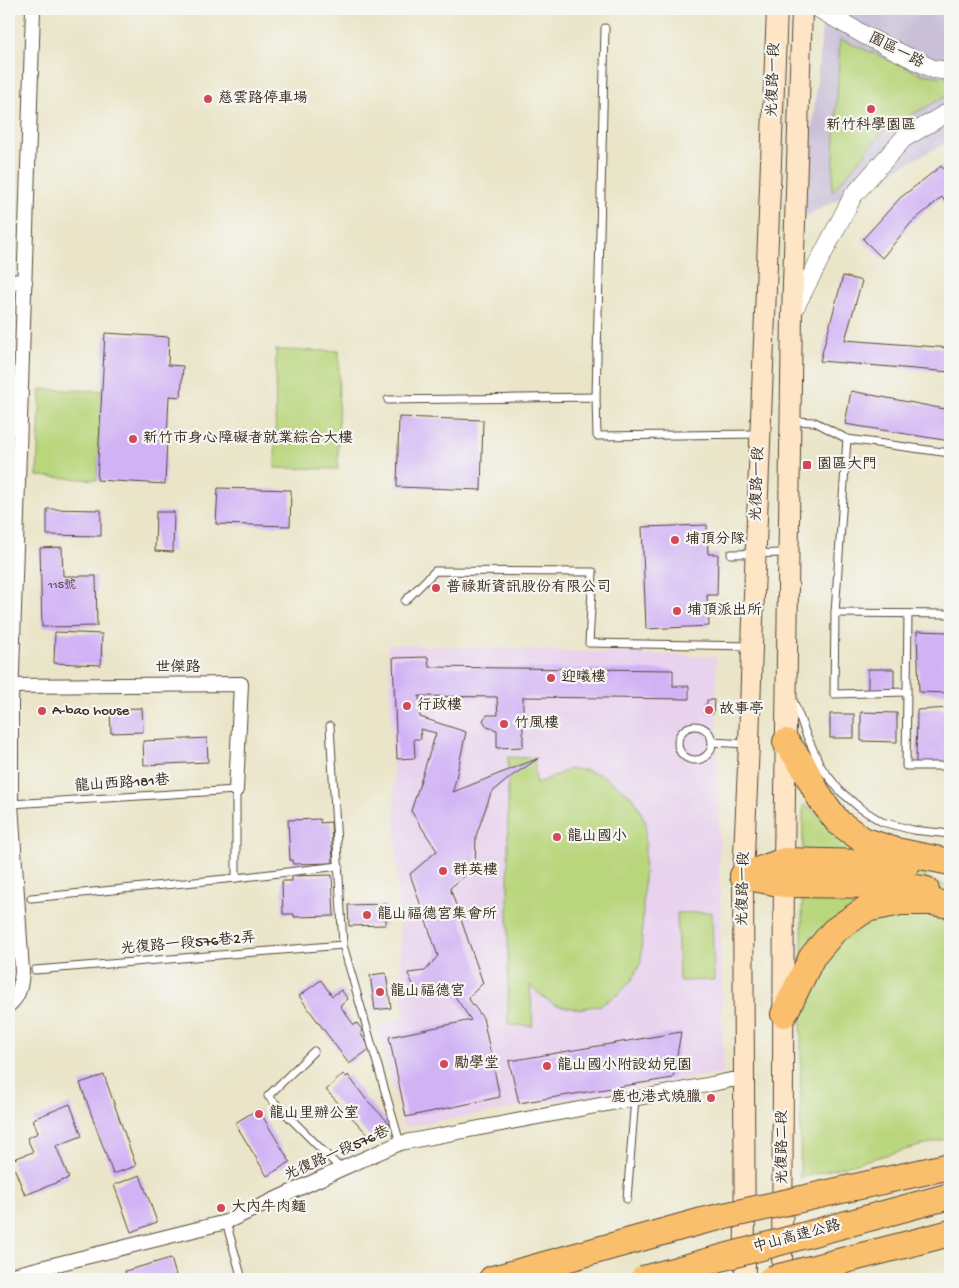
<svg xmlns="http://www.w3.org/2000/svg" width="959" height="1288" viewBox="0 0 959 1288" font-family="'Gochi Hand','LXGW WenKai TC',sans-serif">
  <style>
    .built { fill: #e8d2ee }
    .industrial { fill: #c9bfd7 }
    .green { fill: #b9d67d; stroke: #7a804e }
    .building { fill: #d1b2f5 }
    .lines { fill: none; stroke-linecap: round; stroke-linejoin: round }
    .service-casing { stroke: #554638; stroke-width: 9 }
    .minor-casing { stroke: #554638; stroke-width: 16 }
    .tertiary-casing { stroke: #554638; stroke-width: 19 }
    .secondary-casing { stroke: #554638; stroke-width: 22 }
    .motorway-casing { stroke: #554638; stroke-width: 28 }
    .service { stroke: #fff; stroke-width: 7 }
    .minor { stroke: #fff; stroke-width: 14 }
    .tertiary { stroke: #fff; stroke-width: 18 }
    .secondary { stroke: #fde5c5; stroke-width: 20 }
    .motorway { stroke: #f9bf6d; stroke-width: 26 }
    .motorway-bridge-casing { stroke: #554638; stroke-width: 28; stroke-linecap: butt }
    .motorway-bridge { stroke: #f9bf6d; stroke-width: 26 }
    .poi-dot { fill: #d1495b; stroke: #f6f6f2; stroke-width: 2 }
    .labels { text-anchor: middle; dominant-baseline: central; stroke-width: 4.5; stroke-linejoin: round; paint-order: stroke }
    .number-label { font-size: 12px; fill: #604c54 }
    .street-label { font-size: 15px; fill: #3b2a1e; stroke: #f6f6f2 }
    .poi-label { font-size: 15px; fill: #3b2a1e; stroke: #f6f6f2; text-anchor: start }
  </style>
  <rect width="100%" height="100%" fill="#f6f6f2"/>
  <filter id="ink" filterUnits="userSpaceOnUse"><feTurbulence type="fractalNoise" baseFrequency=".02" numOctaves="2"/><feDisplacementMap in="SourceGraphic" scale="10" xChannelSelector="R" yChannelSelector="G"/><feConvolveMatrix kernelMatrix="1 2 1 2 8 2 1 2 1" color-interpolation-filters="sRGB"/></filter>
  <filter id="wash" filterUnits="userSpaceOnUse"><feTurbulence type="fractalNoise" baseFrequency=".0096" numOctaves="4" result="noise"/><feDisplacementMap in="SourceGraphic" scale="20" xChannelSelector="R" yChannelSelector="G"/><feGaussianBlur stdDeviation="1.12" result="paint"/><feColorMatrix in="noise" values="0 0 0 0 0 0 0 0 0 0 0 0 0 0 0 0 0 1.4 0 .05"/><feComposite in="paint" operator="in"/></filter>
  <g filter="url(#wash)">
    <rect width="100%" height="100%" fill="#eae5c8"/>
    <polygon class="built" points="388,644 716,657 723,1073 404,1127 377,1028 403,1017"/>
    <polygon class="industrial" points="824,9 950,9 950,141 804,217"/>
    <g class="green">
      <polygon points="840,39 922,74 950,78 950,94 885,129 832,192"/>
      <polygon points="276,350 339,351 338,469 275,468"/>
      <polygon points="41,389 102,391 97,480 37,476"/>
      <polygon points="508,757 534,758 536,784 570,769 584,770 602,775 634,798 646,823 641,962 632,980 620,993 601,1005 579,1009 555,1005 539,994 530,985 533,1026 508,1025"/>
      <polygon points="803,805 935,882 950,886 950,1138 800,1178"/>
      <polygon points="712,912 714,980 679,981 677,913"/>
    </g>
    <g id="blocks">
      <g class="building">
        <polygon points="941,166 950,176 950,210 942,197 911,223 882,258 863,239 900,198"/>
        <polygon points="843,276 862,281 845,340 950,348 950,372 820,361"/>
        <polygon points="105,333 169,337 168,365 183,366 181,397 169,396 165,484 97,480"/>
        <polygon points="851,391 950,410 950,441 845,424"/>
        <polygon points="399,417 483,420 481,490 397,487"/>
        <polygon points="947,486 950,486 950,602 948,601"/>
        <polygon points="218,488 291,490 290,526 216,524"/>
        <polygon points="47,509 101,510 101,536 47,535"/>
        <polygon points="156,512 174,512 173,552 155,551"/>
        <polygon points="707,525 708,554 718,554 717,595 707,595 709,626 646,629 642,527"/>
        <polygon points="62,547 63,576 96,576 97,626 42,627 40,548"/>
        <polygon points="917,631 948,632 947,693 919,692"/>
        <polygon points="55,632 102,634 101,665 54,663"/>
        <polygon points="428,657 429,667 673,670 673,686 689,686 689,699 523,697 523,747 497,748 497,730 487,727 483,720 487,715 498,715 497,697 419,696 420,717 466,732 453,792 539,758 512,776 491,793 476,836 475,868 450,888 483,983 468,998 483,1018 500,1097 406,1117 389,1037 471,1020 452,992 417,994 408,973 425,971 438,956 410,874 437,851 411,811 436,733 420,729 421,739 414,739 415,758 397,759 393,658"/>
        <polygon points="868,669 894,669 894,691 868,692"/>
        <polygon points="707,700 714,700 713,714 706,713"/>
        <polygon points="142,708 143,732 111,733 110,709"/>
        <polygon points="950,708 950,764 916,763 917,710"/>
        <polygon points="861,712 897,713 897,742 861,741"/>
        <rect x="830" y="714" width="24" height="24"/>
        <polygon points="207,738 208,762 144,765 143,741"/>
        <polygon points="320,819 320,823 331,822 333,863 293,864 292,860 290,860 288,820"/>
        <polygon points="332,875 334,916 294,917 294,914 283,914 282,881 292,881 292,876"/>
        <polygon points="386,904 386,925 349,926 348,905"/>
        <polygon points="386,973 391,1008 375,1010 370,975"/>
        <polygon points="321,980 332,996 341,990 348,999 340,1006 354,1025 357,1023 363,1031 360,1033 371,1048 349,1064 299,996"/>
        <polygon points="681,1032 673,1078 519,1103 509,1061"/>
        <polygon points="343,1074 346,1077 348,1075 365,1098 390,1124 386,1127 388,1128 373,1140 326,1090"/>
        <polygon points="104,1075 136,1166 113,1174 80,1083"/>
        <polygon points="70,1104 82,1136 56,1146 69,1178 25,1195 11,1160 33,1152 27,1138 38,1133 33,1119"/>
        <polygon points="258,1109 290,1162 267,1176 235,1123"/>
        <polygon points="140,1175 157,1222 131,1232 114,1185"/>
        <polygon points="171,1258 177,1279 127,1279 125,1271"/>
      </g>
    </g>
  </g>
  <g filter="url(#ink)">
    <use href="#blocks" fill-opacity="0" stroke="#554638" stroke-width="1"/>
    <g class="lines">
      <g class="service-casing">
        <g id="service">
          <polyline points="596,397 605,28"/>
          <polyline points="388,400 596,397 597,436 759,434"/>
          <polyline points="793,421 815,422 847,439 835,613 834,694 907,692"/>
          <polyline points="847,439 950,453"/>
          <polyline points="731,554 788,553"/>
          <polyline points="405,601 435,571 593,572 589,643 751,646"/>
          <polyline points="835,613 950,614"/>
          <polyline points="908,614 906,766 950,766"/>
          <polyline points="793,700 806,734 821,767 840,791 860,808 882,822 913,830 950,834"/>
          <circle cx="695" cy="743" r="17"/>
          <polyline points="330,726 343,945 400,1143"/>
          <polyline points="712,742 746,744"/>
          <polyline points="11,804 236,790 236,878"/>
          <polyline points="31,898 236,878 339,866"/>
          <polyline points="35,970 343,945"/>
          <polyline points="314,1051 268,1096 341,1169"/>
          <polyline points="627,1199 635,1098"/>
          <polyline points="226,1222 242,1279"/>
        </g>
      </g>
      <g class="minor-casing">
        <g id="minor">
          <polyline points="9,281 25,282"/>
          <polyline points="9,686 241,684 236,790"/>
          <path d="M9 1005C20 996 21 984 22 971L11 804V703L33 9"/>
          <polyline points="9,1276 226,1222 341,1169 400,1143 712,1084 731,1080 744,1080"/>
        </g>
      </g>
      <g class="tertiary-casing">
        <g id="tertiary">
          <polyline points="819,9 866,36 933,69 950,71"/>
          <polyline points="792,313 853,196 903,139 950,111"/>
        </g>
      </g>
      <g class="secondary-casing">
        <g id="secondary">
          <polyline points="745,1279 743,876 749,744 752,646 777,9"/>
          <polyline points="782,1279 784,861 792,314 802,9"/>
        </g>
      </g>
      <g class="motorway-casing">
        <g id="motorway">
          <polyline points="786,742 802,764 820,798 838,822 863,840 896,851 950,862"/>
          <polyline points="743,876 784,884 885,885 912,887 926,890"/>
          <polyline points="743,876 784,861 907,864"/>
          <polyline points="784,1014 812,957 834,931 866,909 901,902 931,902 950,905"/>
          <polyline points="920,1241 950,1233"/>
          <polyline points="492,1279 519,1272"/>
        </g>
      </g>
      <use href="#service" class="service"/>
      <use href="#minor" class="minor"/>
      <use href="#tertiary" class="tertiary"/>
      <use href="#secondary" class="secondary"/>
      <use href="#motorway" class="motorway"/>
      <g class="motorway-bridge-casing">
        <g id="motorway-bridge">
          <polyline points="519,1272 702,1221 950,1166"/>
          <polyline points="643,1279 950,1196"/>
          <polyline points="771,1279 920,1241"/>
        </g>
      </g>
      <use href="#motorway-bridge" class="motorway-bridge"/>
    </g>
  </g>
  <g class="poi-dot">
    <circle cx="208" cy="99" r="5"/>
    <circle cx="871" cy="109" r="5"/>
    <circle cx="133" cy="439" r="5"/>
    <rect x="802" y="460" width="10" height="10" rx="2.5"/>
    <circle cx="675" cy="540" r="5"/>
    <circle cx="436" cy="588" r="5"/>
    <circle cx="677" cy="611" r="5"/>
    <circle cx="551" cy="678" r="5"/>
    <circle cx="407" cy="706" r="5"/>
    <circle cx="709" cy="710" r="5"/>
    <circle cx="42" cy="711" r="5"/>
    <circle cx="504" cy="724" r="5"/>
    <circle cx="557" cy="837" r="5"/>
    <circle cx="443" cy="871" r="5"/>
    <circle cx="367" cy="915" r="5"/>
    <circle cx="380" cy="992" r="5"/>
    <circle cx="444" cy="1064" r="5"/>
    <circle cx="547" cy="1066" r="5"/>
    <circle cx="711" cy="1098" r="5"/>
    <circle cx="259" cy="1114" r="5"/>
    <circle cx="221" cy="1208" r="5"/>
  </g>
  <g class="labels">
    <g class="number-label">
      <text x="62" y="586">115號</text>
    </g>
    <g class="street-label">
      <text transform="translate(896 51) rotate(27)">園區一路</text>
      <text transform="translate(774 80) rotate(-88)">光復路一段</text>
      <text transform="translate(758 484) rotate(-88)">光復路一段</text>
      <text x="178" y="668">世傑路</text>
      <text transform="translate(122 784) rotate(-4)">龍山西路181巷</text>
      <text transform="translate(744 889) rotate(-89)">光復路一段</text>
      <text transform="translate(188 944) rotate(-5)">光復路一段576巷2弄</text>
      <text transform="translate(783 1147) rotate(-90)">光復路二段</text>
      <text transform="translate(337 1154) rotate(-24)">光復路一段576巷</text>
      <text transform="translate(797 1237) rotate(-15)">中山高速公路</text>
    </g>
    <g class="poi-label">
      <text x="218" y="99">慈雲路停車場</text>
      <text x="871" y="126" text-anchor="middle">新竹科學園區</text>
      <text x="143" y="439">新竹市身心障礙者就業綜合大樓</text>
      <text x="817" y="465">園區大門</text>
      <text x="685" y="540">埔頂分隊</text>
      <text x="446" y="588">普祿斯資訊股份有限公司</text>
      <text x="687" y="611">埔頂派出所</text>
      <text x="561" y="678">迎曦樓</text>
      <text x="417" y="706">行政樓</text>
      <text x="719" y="710">故事亭</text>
      <text x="52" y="711">A-bao house</text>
      <text x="514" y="724">竹風樓</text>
      <text x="567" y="837">龍山國小</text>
      <text x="453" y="871">群英樓</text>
      <text x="377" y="915">龍山福德宮集會所</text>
      <text x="390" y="992">龍山福德宮</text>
      <text x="454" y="1064">勵學堂</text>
      <text x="557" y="1066">龍山國小附設幼兒園</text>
      <text x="701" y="1098" text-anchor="end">鹿也港式燒臘</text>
      <text x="269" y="1114">龍山里辦公室</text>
      <text x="231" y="1208">大內牛肉麵</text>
    </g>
  </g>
  <rect width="959" height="1288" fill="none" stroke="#f6f6f2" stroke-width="30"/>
</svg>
